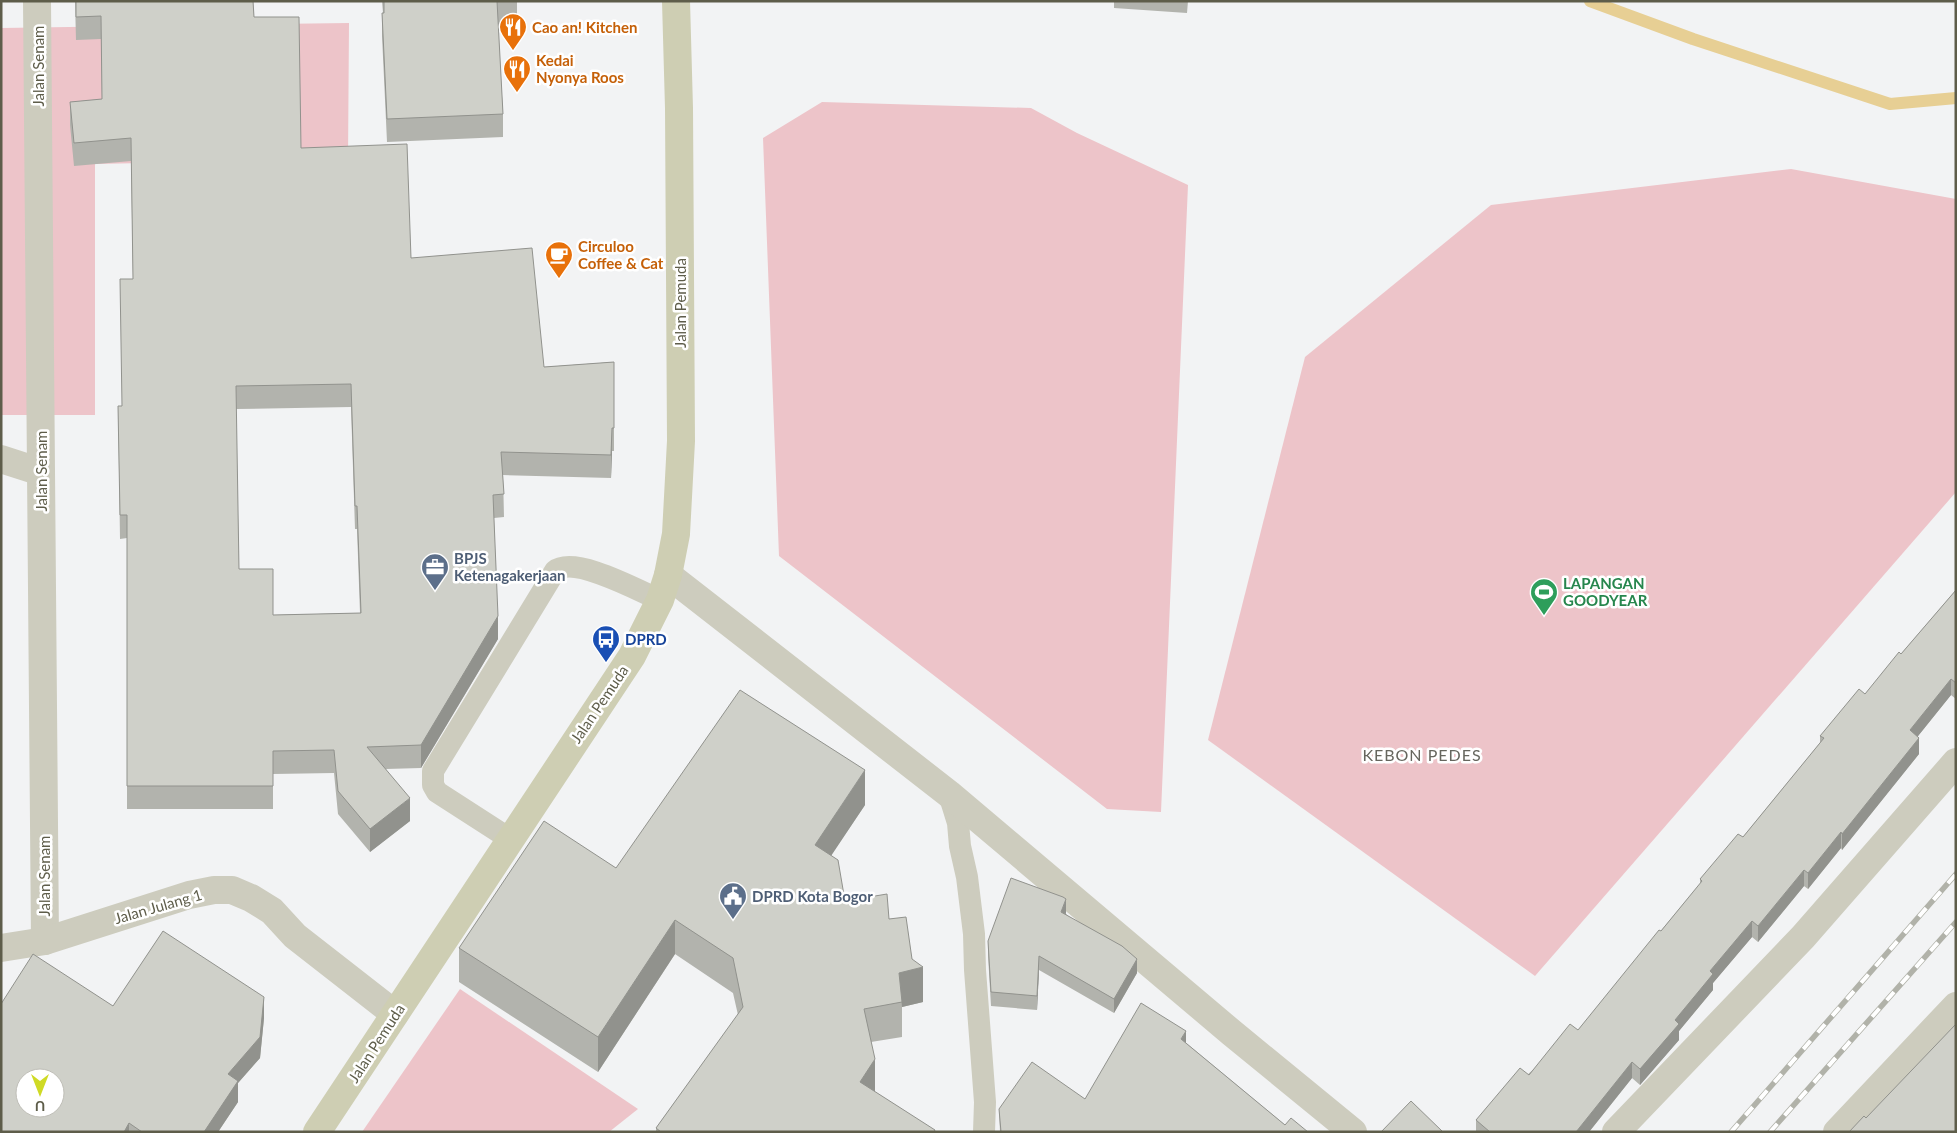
<svg xmlns="http://www.w3.org/2000/svg" width="1957" height="1133" viewBox="0 0 1957 1133" font-family="Lato,sans-serif">
  <style>
    .green { fill: #edc4c9 }
    .lines { fill: none; stroke-linecap: round; stroke-linejoin: round }
    .stream { stroke: #e7cf94; stroke-width: 12 }
    .service { stroke: #cdccbe; stroke-width: 22 }
    .minor { stroke: #cdccbe; stroke-width: 28 }
    .primary { stroke: #ceceb3; stroke-width: 28 }
    .rail-casing { stroke: #b1b2a9; stroke-width: 5.5 }
    .rail { stroke: #fff; stroke-width: 4; stroke-dasharray: 11; stroke-linecap: butt }
    .wall { fill: #b2b3ad; fill-rule: evenodd }
    .shaded-wall { fill: #91928d }
    .building { fill: #cfd0c9; stroke: #91928d; fill-rule: evenodd }
    .labels { text-anchor: middle; dominant-baseline: central; stroke-width: 5; stroke-linejoin: round; paint-order: stroke }
    .food-label { font-size: 15px; font-weight: bold; fill: #c56008; stroke: #fff; text-anchor: start }
    .street-label { font-size: 15px; fill: #5e5d4a; stroke: #fff }
    .service-label { font-size: 15px; font-weight: bold; fill: #4e5e75; stroke: #fff; text-anchor: start }
    .leisure-label { font-size: 15px; font-weight: bold; fill: #27864d; stroke: #fff; text-anchor: start }
    .transit-label { font-size: 15px; font-weight: bold; fill: #164399; stroke: #fff; text-anchor: start }
    .neighbourhood-label { font-size: 16px; letter-spacing: 1px; fill: #66665e; stroke: #fff }
  </style>
  <rect width="100%" height="100%" fill="#f2f3f4"/>
  <g class="green">
    <polygon points="349,23 348,159 95,164 95,415 1,415 1,28"/>
    <polygon points="822,102 1031,108 1077,133 1188,185 1161,812 1107,809 779,556 763,138"/>
    <polygon points="1791,169 1956,199 1956,492 1535,976 1208,740 1305,357 1491,205"/>
    <polygon points="460,989 638,1109 609,1132 362,1132"/>
  </g>
  <g class="lines">
    <polyline class="stream" points="1590,1 1693,39 1890,104 1956,98"/>
    <g class="service">
      <polyline points="949,794 958,823 960,846 967,877 974,934 975,970 985,1102 984,1132"/>
      <path d="M510 839 437 792 433 785V771L555 571C574 555 639 591 660 600"/>
    </g>
    <g class="minor">
      <polyline points="37,1 45,941"/>
      <polyline points="1,459 41,472"/>
      <polyline points="668,575 949,794 1232,1033 1353,1132"/>
      <polyline points="1,948 45,941 189,895 214,890 232,890 251,898 272,911 295,936 395,1014"/>
      <polyline points="1616,1132 1803,937 1956,762"/>
      <polyline points="1837,1132 1956,1006"/>
    </g>
    <polyline class="primary" points="317,1132 632,656 660,600 668,575 676,534 681,441 679,108 676,1"/>
    <g class="rail-casing">
      <g id="rail">
        <polyline points="1731,1132 1956,874"/>
        <polyline points="1770,1132 1956,922"/>
      </g>
    </g>
    <use href="#rail" class="rail"/>
  </g>
  <g class="wall">
    <path d="M75 1H253L254 17 301 148 411 258 544 367 614 362V451H612L611 478 503 475 504 517 494 518 498 639 421 768 386 769 410 821 370 852 338 814 334 773 273 774V809H127V538L120 539 118 406H122L133 279 131 161 74 166 70 125V102L102 99 101 39 76 40ZM351 407 355 529H357L360 613 273 615 239 569 236 409Z"/>
    <polygon points="382,1 517,1 517,23 498,24 503,114 503,137 387,142 382,36 382,13 383,13"/>
    <polygon points="1114,1 1188,1 1187,13 1114,8"/>
    <polygon points="1956,590 1956,699 1951,695 1918,736 1919,754 1842,850 1841,848 1808,889 1804,886 1758,942 1752,937 1713,983 1713,990 1679,1031 1679,1040 1640,1085 1632,1078 1589,1132 1476,1132 1476,1120 1578,1030 1700,884 1700,879 1743,837 1820,743 1820,736 1865,694 1901,654"/>
    <polygon points="865,805 831,855 845,901 889,919 912,959 923,1002 902,1007 902,1037 871,1042 875,1092 935,1132 656,1132 656,1128 738,1015 733,993 675,954 598,1072 459,982 459,948 616,868"/>
    <polygon points="1066,913 1066,914 1137,973 1114,1013 1039,970 1037,1010 991,1006 988,955 988,941"/>
    <polygon points="113,1006 264,1018 260,1058 238,1083 238,1102 218,1132 1,1132"/>
    <polygon points="1186,1043 1285,1125 1308,1132 1000,1132 999,1109 1085,1099"/>
  </g>
  <g class="shaded-wall">
    <polygon points="612,428 612,451 611,478 611,455"/>
    <polygon points="498,616 498,639 421,768 421,745"/>
    <polygon points="1951,679 1951,695 1910,746 1910,730"/>
    <polygon points="1919,738 1919,754 1842,850 1842,834"/>
    <polygon points="865,770 865,805 815,880 815,845"/>
    <polygon points="410,798 410,821 370,852 370,829"/>
    <polygon points="1841,832 1841,848 1808,889 1808,873"/>
    <polygon points="1804,870 1804,886 1758,942 1758,926"/>
    <polygon points="1066,899 1066,913 1061,926 1061,912"/>
    <polygon points="675,920 675,954 598,1072 598,1037"/>
    <polygon points="1752,921 1752,937 1713,983 1713,990 1679,1031 1679,1040 1640,1085 1640,1069 1710,971"/>
    <polygon points="1039,956 1039,970 1037,1010 1037,996"/>
    <polygon points="1137,959 1137,973 1114,1013 1114,999"/>
    <polygon points="923,967 923,1002 902,1007 899,973"/>
    <polygon points="264,997 264,1018 260,1058 238,1083 238,1102 218,1132 204,1132 228,1074"/>
    <polygon points="1186,1031 1186,1046 1181,1039"/>
    <polygon points="875,1059 875,1094 860,1082"/>
    <polygon points="1632,1062 1632,1078 1589,1132 1576,1132"/>
    <polygon points="129,1123 129,1132 124,1132"/>
  </g>
  <g class="building">
    <path d="M76 1H253L254 17H299L301 148 407 144 411 258 532 248 544 367 614 362V428H612L611 455 501 452 504 494 493 495 498 616 421 745 367 747 410 798 370 829 338 791 334 750 273 751V786H127V515H120L118 406H122L120 279H133L131 138 74 143 70 102 102 99 101 16 76 17ZM351 384 355 506H357L361 613 273 615V569H239L236 386Z"/>
    <polygon points="384,1 497,1 503,114 387,119 382,13 384,13"/>
    <polygon points="1956,590 1956,683 1951,679 1910,730 1919,738 1842,834 1841,832 1808,873 1804,870 1758,926 1752,921 1710,971 1713,974 1675,1020 1679,1024 1640,1069 1632,1062 1576,1132 1490,1132 1476,1120 1520,1068 1529,1075 1570,1024 1578,1030 1659,930 1661,931 1702,881 1700,879 1738,834 1743,837 1824,738 1820,736 1859,689 1865,694 1899,652 1901,654"/>
    <polygon points="740,690 865,770 815,845 838,860 845,901 887,894 889,919 906,917 912,959 923,967 899,973 902,1002 864,1009 875,1059 860,1082 935,1130 934,1132 661,1132 656,1128 743,1007 733,958 675,920 598,1037 459,948 544,821 616,868"/>
    <polygon points="1011,878 1063,897 1066,899 1061,912 1122,946 1137,959 1114,999 1039,956 1037,996 991,992 988,941"/>
    <path d="M163 931 264 997 260 1037 228 1074 238 1081 204 1132H142L129 1123 124 1132H1V1004L33 954 113 1006ZM25 1078H55V1108H25Z"/>
    <polygon points="1141,1003 1186,1031 1181,1039 1285,1125 1291,1118 1308,1132 1001,1132 999,1109 1032,1062 1085,1099"/>
    <polygon points="1956,1024 1956,1132 1849,1132 1864,1116 1866,1118"/>
    <polygon points="1411,1101 1443,1132 1381,1132"/>
  </g>
  <defs>
    <g id="restaurant-pin" transform="scale(1.4375)"><path d="M0 17L-7.5 6A9.5 9.5 0 1 1 7.5 6Z" fill="#e8710a" stroke="#fff"/><path d="M-5-6h1v4h1v-4h1v4h1v-4h1v5L-1.5 .5V6h-2V.5L-5-1ZM5-6V6H3V1.5H1.5Q1.5-4 5-6Z" fill="#fff"/></g>
    <g id="cafe-pin" transform="scale(1.4375)"><path d="M0 17L-7.5 6A9.5 9.5 0 1 1 7.5 6Z" fill="#e8710a" stroke="#fff"/><path d="M-5.5-4.5H6V0H3Q3 3.5 0 3.5H-2.5Q-5.5 3.5-5.5 0ZM3-3.2v2h1.7v-2ZM-6 4.5H4V6H-6Z" fill="#fff"/></g>
    <g id="office-pin" transform="scale(1.4375)"><path d="M0 17L-7.5 6A9.5 9.5 0 1 1 7.5 6Z" fill="#5c6f8a" stroke="#fff"/><path d="M-6-3h4V-5.5h4V-3h4V5H-6ZM-1-4.5V-3h2v-1.5ZM-6 0V1H6V0Z" fill="#fff"/></g>
    <g id="stadium-pin" transform="scale(1.4375)"><path d="M0 17L-7.5 6A9.5 9.5 0 1 1 7.5 6Z" fill="#2e9e5b" stroke="#fff"/><path d="M0-5a6.5 5 0 1 0 0 10a6.5 5 0 1 0 0-10ZM-3.5-1.8h7v3.6h-7Z" fill="#fff"/></g>
    <g id="bus-pin" transform="scale(1.4375)"><path d="M0 17L-7.5 6A9.5 9.5 0 1 1 7.5 6Z" fill="#1a4fb4" stroke="#fff"/><path d="M-5-6H5V4H4V6H2V4H-2V6H-4V4H-5ZM-3.5-4V0h7V-4ZM-3.5 1.2v1.5H-2V1.2ZM2 1.2v1.5H3.5V1.2Z" fill="#fff"/></g>
    <g id="civic-pin" transform="scale(1.4375)"><path d="M0 17L-7.5 6A9.5 9.5 0 1 1 7.5 6Z" fill="#5c6f8a" stroke="#fff"/><path d="M-.6-6.5H3V-4.5H.6V-3L4-1V1h2V6H-6V1h2V-1L-.6-3ZM-1.2 2.5V6h2.4V2.5Z" fill="#fff"/></g>
  </defs>
  <g fill-rule="evenodd">
    <use href="#restaurant-pin" x="513" y="27"/>
    <use href="#restaurant-pin" x="517" y="69"/>
    <use href="#cafe-pin" x="559" y="255"/>
    <use href="#office-pin" x="435" y="567"/>
    <use href="#stadium-pin" x="1544" y="592"/>
    <use href="#bus-pin" x="606" y="639"/>
    <use href="#civic-pin" x="733" y="896"/>
  </g>
  <g class="labels">
    <g class="food-label">
      <text x="532" y="27">Cao an! Kitchen</text>
      <text x="536" y="60">Kedai<tspan x="536" dy="17">Nyonya Roos</tspan></text>
      <text x="578" y="246">Circuloo<tspan x="578" dy="17">Coffee &amp; Cat</tspan></text>
    </g>
    <g class="street-label">
      <text transform="translate(38 66) rotate(-90)">Jalan Senam</text>
      <text transform="translate(680 303) rotate(-90)">Jalan Pemuda</text>
      <text transform="translate(41 471) rotate(-90)">Jalan Senam</text>
      <text transform="translate(599 704) rotate(-56)">Jalan Pemuda</text>
      <text transform="translate(44 876) rotate(-90)">Jalan Senam</text>
      <text transform="translate(158 906) rotate(-16)">Jalan Julang 1</text>
      <text transform="translate(376 1043) rotate(-57)">Jalan Pemuda</text>
    </g>
    <g class="service-label">
      <text x="454" y="558">BPJS<tspan x="454" dy="17">Ketenagakerjaan</tspan></text>
      <text x="752" y="896">DPRD Kota Bogor</text>
    </g>
    <g class="leisure-label">
      <text x="1563" y="583">LAPANGAN<tspan x="1563" dy="17">GOODYEAR</tspan></text>
    </g>
    <g class="transit-label">
      <text x="625" y="639">DPRD</text>
    </g>
    <g class="neighbourhood-label">
      <text x="1422" y="754">KEBON PEDES</text>
    </g>
  </g>
  <rect width="1957" height="1133" fill="none" stroke="#5e5d4a" stroke-width="5"/>
  <g transform="translate(40 1093) rotate(180)"><circle r="24" fill="#ffffff" stroke="#bfbeb7"/>
  <path d="M0-4L9 19L0 12L-9 19Z" fill="#cfda25"/>
  <text y="-8" font-size="14" font-weight="bold" text-anchor="middle" fill="#5e5d4a">U</text>
  </g>
</svg>
